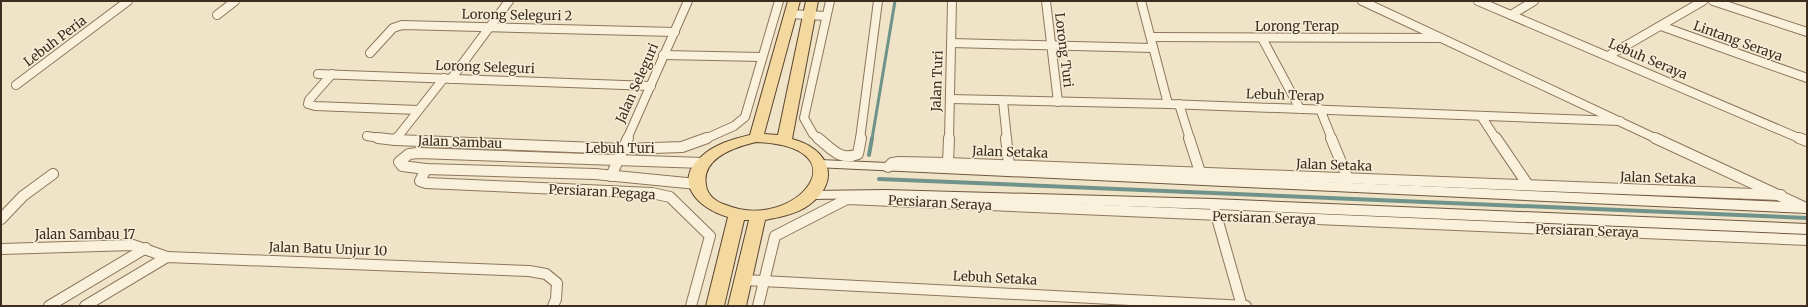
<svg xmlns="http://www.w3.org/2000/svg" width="1808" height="307" viewBox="0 0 1808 307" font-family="Merriweather,serif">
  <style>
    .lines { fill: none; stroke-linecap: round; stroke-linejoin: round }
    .stream-far1 { stroke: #6f938a; stroke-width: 3 }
    .stream { stroke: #6f938a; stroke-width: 4 }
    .minor-far1-casing { stroke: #8d765c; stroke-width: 10 }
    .minor-casing { stroke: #8d765c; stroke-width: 12 }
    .secondary-casing { stroke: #6f573f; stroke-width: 2 }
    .primary-casing { stroke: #5b4430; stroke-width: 2 }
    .minor-far1 { stroke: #faf1dc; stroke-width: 8 }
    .minor { stroke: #faf1dc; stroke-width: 10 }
    .secondary { fill: #faf1dc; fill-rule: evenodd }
    .primary { fill: #f3d9a0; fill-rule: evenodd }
    .labels { text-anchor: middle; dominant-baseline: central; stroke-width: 3; stroke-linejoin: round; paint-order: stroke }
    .street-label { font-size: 13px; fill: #3d2e20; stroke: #f7eed8 }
  </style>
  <rect width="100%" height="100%" fill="#f0e4c8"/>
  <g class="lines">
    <polyline class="stream-far1" points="872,139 895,1"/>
    <g class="stream">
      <polyline points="869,155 872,138"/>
      <polyline points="879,179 1807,218"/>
    </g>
    <g class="minor-far1-casing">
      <g id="minor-far1">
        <polyline points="1046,1 1058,102"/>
        <polyline points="1141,1 1168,104"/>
        <polyline points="1362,1 1657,139"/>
        <polyline points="1478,1 1801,139"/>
        <polyline points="1713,1 1807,32"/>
        <polyline points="790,14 826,16"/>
        <polyline points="217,15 235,1"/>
        <polyline points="1511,15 1534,1"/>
        <polyline points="1661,26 1807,78"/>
        <polyline points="1151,37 1440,38"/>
        <polyline points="1262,38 1300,109"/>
        <polyline points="951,43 1153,48"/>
        <polyline points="370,53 393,28 402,25 675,32"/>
        <polyline points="663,55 762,57"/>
        <polyline points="1608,56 1703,1"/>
        <polyline points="318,74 651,86"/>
        <polyline points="332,74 309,100 308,104 315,106 418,110"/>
        <polyline points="451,79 509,1"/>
        <polyline points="16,85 128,1"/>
        <polyline points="950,99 1168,104 1620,121"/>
        <polyline points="1003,101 1007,139"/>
        <polyline points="1179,104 1190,139"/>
        <polyline points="1320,109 1332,139"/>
        <polyline points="1481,116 1496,139"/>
        <polyline points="367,136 385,139"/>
        <polyline points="396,139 444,78"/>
        <polyline points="627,139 688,1"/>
        <polyline points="705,139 734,126 745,117 779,1"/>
        <polyline points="819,139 813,134 804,118 830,1"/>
        <polyline points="860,139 878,1"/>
        <polyline points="949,139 952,1"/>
      </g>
    </g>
    <g class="minor-casing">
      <g id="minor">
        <polyline points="378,138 395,140 623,149 682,147 707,138"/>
        <path d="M818 138C831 148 840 162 858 154L861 138"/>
        <polyline points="1006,138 1009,165"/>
        <polyline points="1189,138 1200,172"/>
        <polyline points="1331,138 1348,179"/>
        <polyline points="1496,138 1528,185"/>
        <polyline points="1655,138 1806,208"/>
        <polyline points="1799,138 1807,141"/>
        <polyline points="395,140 397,138"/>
        <polyline points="948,163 949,138"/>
        <polyline points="888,167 892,163 899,162 948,163 1781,195"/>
        <polyline points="426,169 420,181 426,183 652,193 670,197 710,236 691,306"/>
        <polyline points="611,176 628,138"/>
        <polyline points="697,184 595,174 426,169 402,166 399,162 409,154 418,153 703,163"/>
        <polyline points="1215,211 1242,306"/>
        <polyline points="1,219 23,196 53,174"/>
        <polyline points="1,249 133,245 167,257"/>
        <polyline points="743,280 1246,306"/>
        <polyline points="49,306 146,248"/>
        <polyline points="85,306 167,257 529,271 546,274 557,283 556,299 553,306"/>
        <polyline points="758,306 775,236 847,199 1807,240"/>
      </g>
    </g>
    <g class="secondary-casing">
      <g id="secondary">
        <polygon points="820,160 1807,203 1807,213 815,167 813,164 815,161"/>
        <polygon points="885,190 1213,199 1807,224 1807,234 1213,209 885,198 811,199 806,198 804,195 806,192 811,191"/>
      </g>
    </g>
    <g class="primary-casing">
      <path id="primary" d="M788 1H800L764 134 778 135 806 1H818L792 139C828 148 843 180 809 205 797 214 780 217 765 220L746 306H728L749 220H744L724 306H706L728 217C699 209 671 182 702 156 715 144 733 139 750 135ZM756 142C867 147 794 233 726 205 716 202 707 195 706 185 701 158 735 147 756 142Z"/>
    </g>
    <use href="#minor-far1" class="minor-far1"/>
    <use href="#minor" class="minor"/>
    <use href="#secondary" class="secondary"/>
    <use href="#primary" class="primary"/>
  </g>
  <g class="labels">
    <g class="street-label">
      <text transform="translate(517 15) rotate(1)">Lorong Seleguri 2</text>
      <text x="1297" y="26">Lorong Terap</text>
      <text transform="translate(55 41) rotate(-37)">Lebuh Peria</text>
      <text transform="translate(1738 41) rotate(20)">Lintang Seraya</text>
      <text transform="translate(1064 50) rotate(83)">Lorong Turi</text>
      <text transform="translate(1648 59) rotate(23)">Lebuh Seraya</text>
      <text transform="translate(485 67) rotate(2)">Lorong Seleguri</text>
      <text transform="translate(937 81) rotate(-88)">Jalan Turi</text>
      <text transform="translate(637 83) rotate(-66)">Jalan Seleguri</text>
      <text transform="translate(1285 95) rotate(2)">Lebuh Terap</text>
      <text transform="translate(460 142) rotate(2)">Jalan Sambau</text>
      <text x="620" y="148">Lebuh Turi</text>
      <text transform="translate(1010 152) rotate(2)">Jalan Setaka</text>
      <text transform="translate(1334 165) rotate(2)">Jalan Setaka</text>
      <text transform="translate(1658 178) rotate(2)">Jalan Setaka</text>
      <text transform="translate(602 192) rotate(3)">Persiaran Pegaga</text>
      <text transform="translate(940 203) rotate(3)">Persiaran Seraya</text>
      <text transform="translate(1264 218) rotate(2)">Persiaran Seraya</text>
      <text transform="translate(1587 231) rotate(2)">Persiaran Seraya</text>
      <text x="85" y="234">Jalan Sambau 17</text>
      <text transform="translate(328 249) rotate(2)">Jalan Batu Unjur 10</text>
      <text transform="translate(995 278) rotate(3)">Lebuh Setaka</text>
    </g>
  </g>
  <rect width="1808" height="307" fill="none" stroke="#3d2e20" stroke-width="4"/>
</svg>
